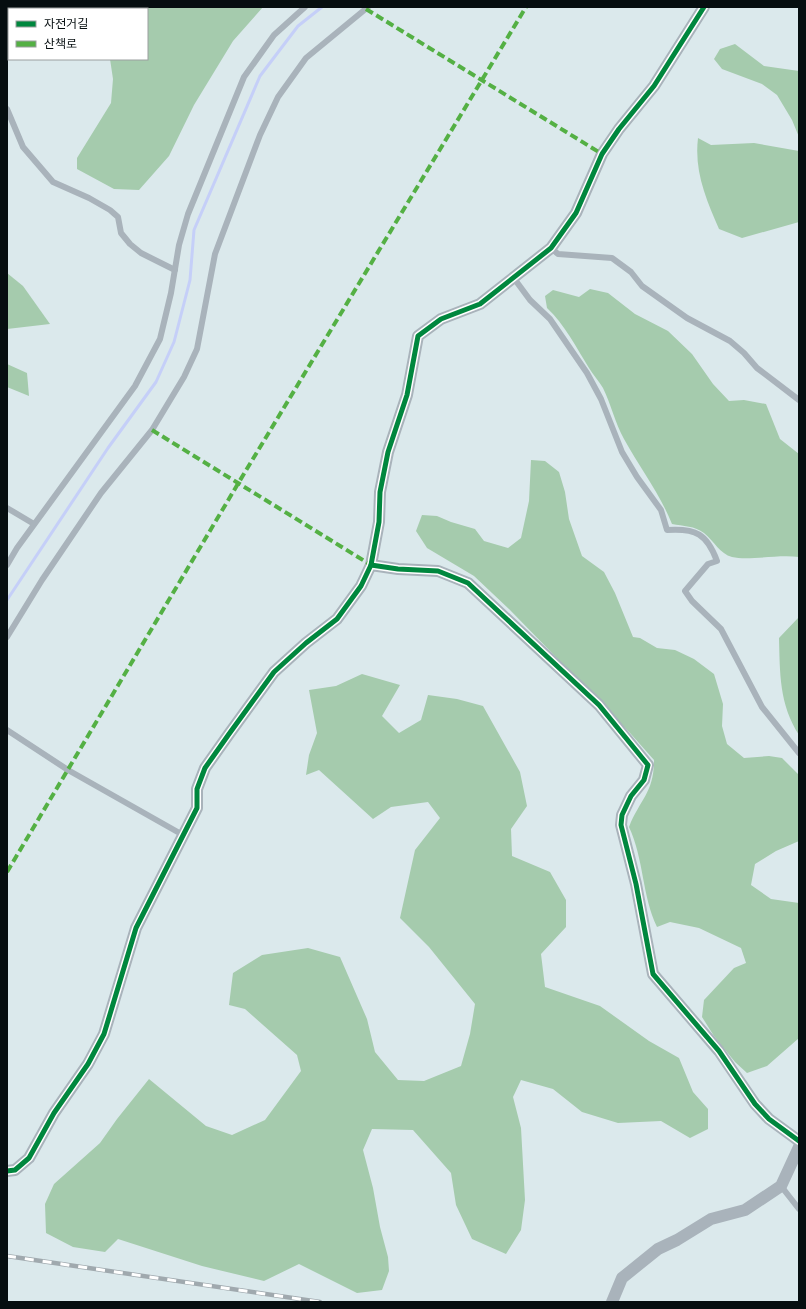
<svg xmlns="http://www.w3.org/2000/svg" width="806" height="1309" viewBox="0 0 806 1309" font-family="Arial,'Noto Sans KR',sans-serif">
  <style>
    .forest { fill: #a5cbad }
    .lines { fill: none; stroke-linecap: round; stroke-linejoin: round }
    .stream { stroke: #c5cff8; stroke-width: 3 }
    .lane { stroke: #a9b3bb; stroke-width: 6 }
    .street { stroke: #a9b3bb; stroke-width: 12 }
    .rail-casing { stroke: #a0a9ae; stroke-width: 4.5 }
    .rail { stroke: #fff; stroke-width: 3; stroke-dasharray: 9; stroke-linecap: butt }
    .quiet { stroke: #54b044; stroke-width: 4; stroke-dasharray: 8 4; stroke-linecap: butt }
    .cycleway-casing { stroke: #fff; stroke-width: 8 }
    .cycleway { stroke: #00873e; stroke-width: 5 }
  </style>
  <rect width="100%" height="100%" fill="#dbe9ec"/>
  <g class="forest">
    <polygon points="99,7 263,7 233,41 194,105 169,156 139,190 114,189 77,169 77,158 111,103 113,79 110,59 147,59 147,9 99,9"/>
    <polygon points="735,44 764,66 799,71 799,137 792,120 777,95 762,84 722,69 714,59 720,49"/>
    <path d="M698 138 711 145 754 143 799 151V222L742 238 719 229C706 199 694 171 698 138Z"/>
    <polygon points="7,273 23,286 50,324 7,329"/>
    <path d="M590 289 608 293 635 314 668 331 692 354 713 384 729 401 744 400 766 404 780 439 799 454V557C778 554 749 561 732 557 720 554 714 541 704 533 695 526 683 526 672 524 660 494 640 468 624 439 615 423 611 404 603 388 599 381 593 375 589 368 576 347 565 325 547 308L545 296 553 290 579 297Z"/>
    <polygon points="7,364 27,373 29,396 7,387"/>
    <path d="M531 460 545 461 559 472 565 492 569 519 582 556 604 572 615 593 633 637 640 638 657 648 675 650 694 659 714 674 723 704 722 726 727 744 744 758 769 756 782 758 799 775V841L776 851 755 864 751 885 771 899 799 903V1038L767 1066 747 1073 735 1062 714 1036 702 1017 704 1000 734 968 746 963 741 948 699 928 670 922 657 927C642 896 644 859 629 827 640 799 654 793 654 760L630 733 510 610 474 576 427 548 416 531 422 515 437 516 451 522 475 529 484 541 508 548 521 538 529 501Z"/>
    <path d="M799 617V735C779 704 780 673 779 638Z"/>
    <polygon points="362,674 400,685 382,716 399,733 421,720 428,695 457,699 483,706 520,772 527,806 511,829 512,856 550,872 566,900 566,927 541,954 545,987 600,1006 649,1041 679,1058 693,1092 708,1109 708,1129 690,1138 661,1121 618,1123 582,1112 553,1089 521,1080 513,1097 521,1128 525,1200 521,1230 506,1254 472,1239 456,1205 451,1173 413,1130 372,1129 363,1150 373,1188 380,1227 388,1257 389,1271 382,1290 357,1293 299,1264 264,1281 202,1266 118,1239 105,1252 73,1247 46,1233 45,1204 54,1184 100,1143 117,1119 149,1079 206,1126 232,1135 265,1120 301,1071 297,1055 245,1009 229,1005 233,973 262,955 308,948 340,957 367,1019 375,1052 398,1080 424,1081 461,1066 470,1034 475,1004 429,947 400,918 415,850 440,818 428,802 391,807 373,819 319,770 306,775 309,755 317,733 309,690 336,686"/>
  </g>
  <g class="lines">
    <polyline class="stream" points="7,600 108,448 156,382 174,342 190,280 194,230 260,76 298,26 322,7"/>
    <g class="lane">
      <polyline points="7,109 23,147 53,182 89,198 110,210 118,217 121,233 130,244 141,253 175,270"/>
      <polyline points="551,248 558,254 612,258 631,272 642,286 687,318 730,341 744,353 757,368 799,400"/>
      <path d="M513 277 530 300 550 319 587 373 601 399 622 452 637 477 661 510 667 530C696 528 707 534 717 561L708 564 685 591 692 601 721 629 762 707 799 753"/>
      <polyline points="7,508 34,524"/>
      <polyline points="7,565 17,548 135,386 160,339 171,293 179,245 188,214 244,77 274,35 305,7"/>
      <polyline points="7,637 42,580 101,493 152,430 184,377 197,349 215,254 260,135 278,97 306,58 368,7"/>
      <polyline points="7,730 68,770 183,835"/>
      <polyline points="781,1186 799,1209"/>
    </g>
    <g class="street">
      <polyline points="371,565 398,569 438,571 468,583 599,705 648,765 644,780 631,796 622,815 621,825 636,884 653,974 719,1051 755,1104 769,1119 799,1141"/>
      <polyline points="7,1171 15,1170 29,1158 54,1113 88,1064 104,1034 136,928 197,808 197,789 205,768 229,734 274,672 306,643 337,619 361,586 371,565 379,522 380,492 388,452 407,395 418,336 441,319 480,304 551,248 576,213 602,154 619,129 654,86 704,7"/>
      <polyline points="612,1302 622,1278 658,1249 677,1240 711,1219 745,1210 781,1186 799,1147"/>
    </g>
    <g class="rail-casing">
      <polyline id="rail" points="7,1256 320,1302"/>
    </g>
    <use href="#rail" class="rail"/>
    <g class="quiet">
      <polyline points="366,9 602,154"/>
      <polyline points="152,430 371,565"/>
      <polyline points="7,872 239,482 526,7"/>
    </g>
    <g class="cycleway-casing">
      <g id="cycleway">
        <polyline points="371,565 398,569 438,571 468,583 599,705 648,765 644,780 631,796 622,815 621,825 636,884 653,974 719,1051 755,1104 769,1119 799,1141"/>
        <polyline points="7,1171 15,1170 29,1158 54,1113 88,1064 104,1034 136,928 197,808 197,789 205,768 229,734 274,672 306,643 337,619 361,586 371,565 379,522 380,492 388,452 407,395 418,336 441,319 480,304 551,248 576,213 602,154 619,129 654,86 704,7"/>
      </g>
    </g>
    <use href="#cycleway" class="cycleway"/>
  </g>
  <rect width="806" height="1309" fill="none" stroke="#060e10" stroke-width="16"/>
  <rect x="8" y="8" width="140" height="52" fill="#ffffff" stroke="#9b9f9f"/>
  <rect x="16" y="21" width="20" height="6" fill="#00873e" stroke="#9b9f9f"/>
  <text x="44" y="28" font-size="12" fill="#060e10">자전거길</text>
  <rect x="16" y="41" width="20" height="6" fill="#54b044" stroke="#9b9f9f"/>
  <text x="44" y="48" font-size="12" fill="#060e10">산책로</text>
</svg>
